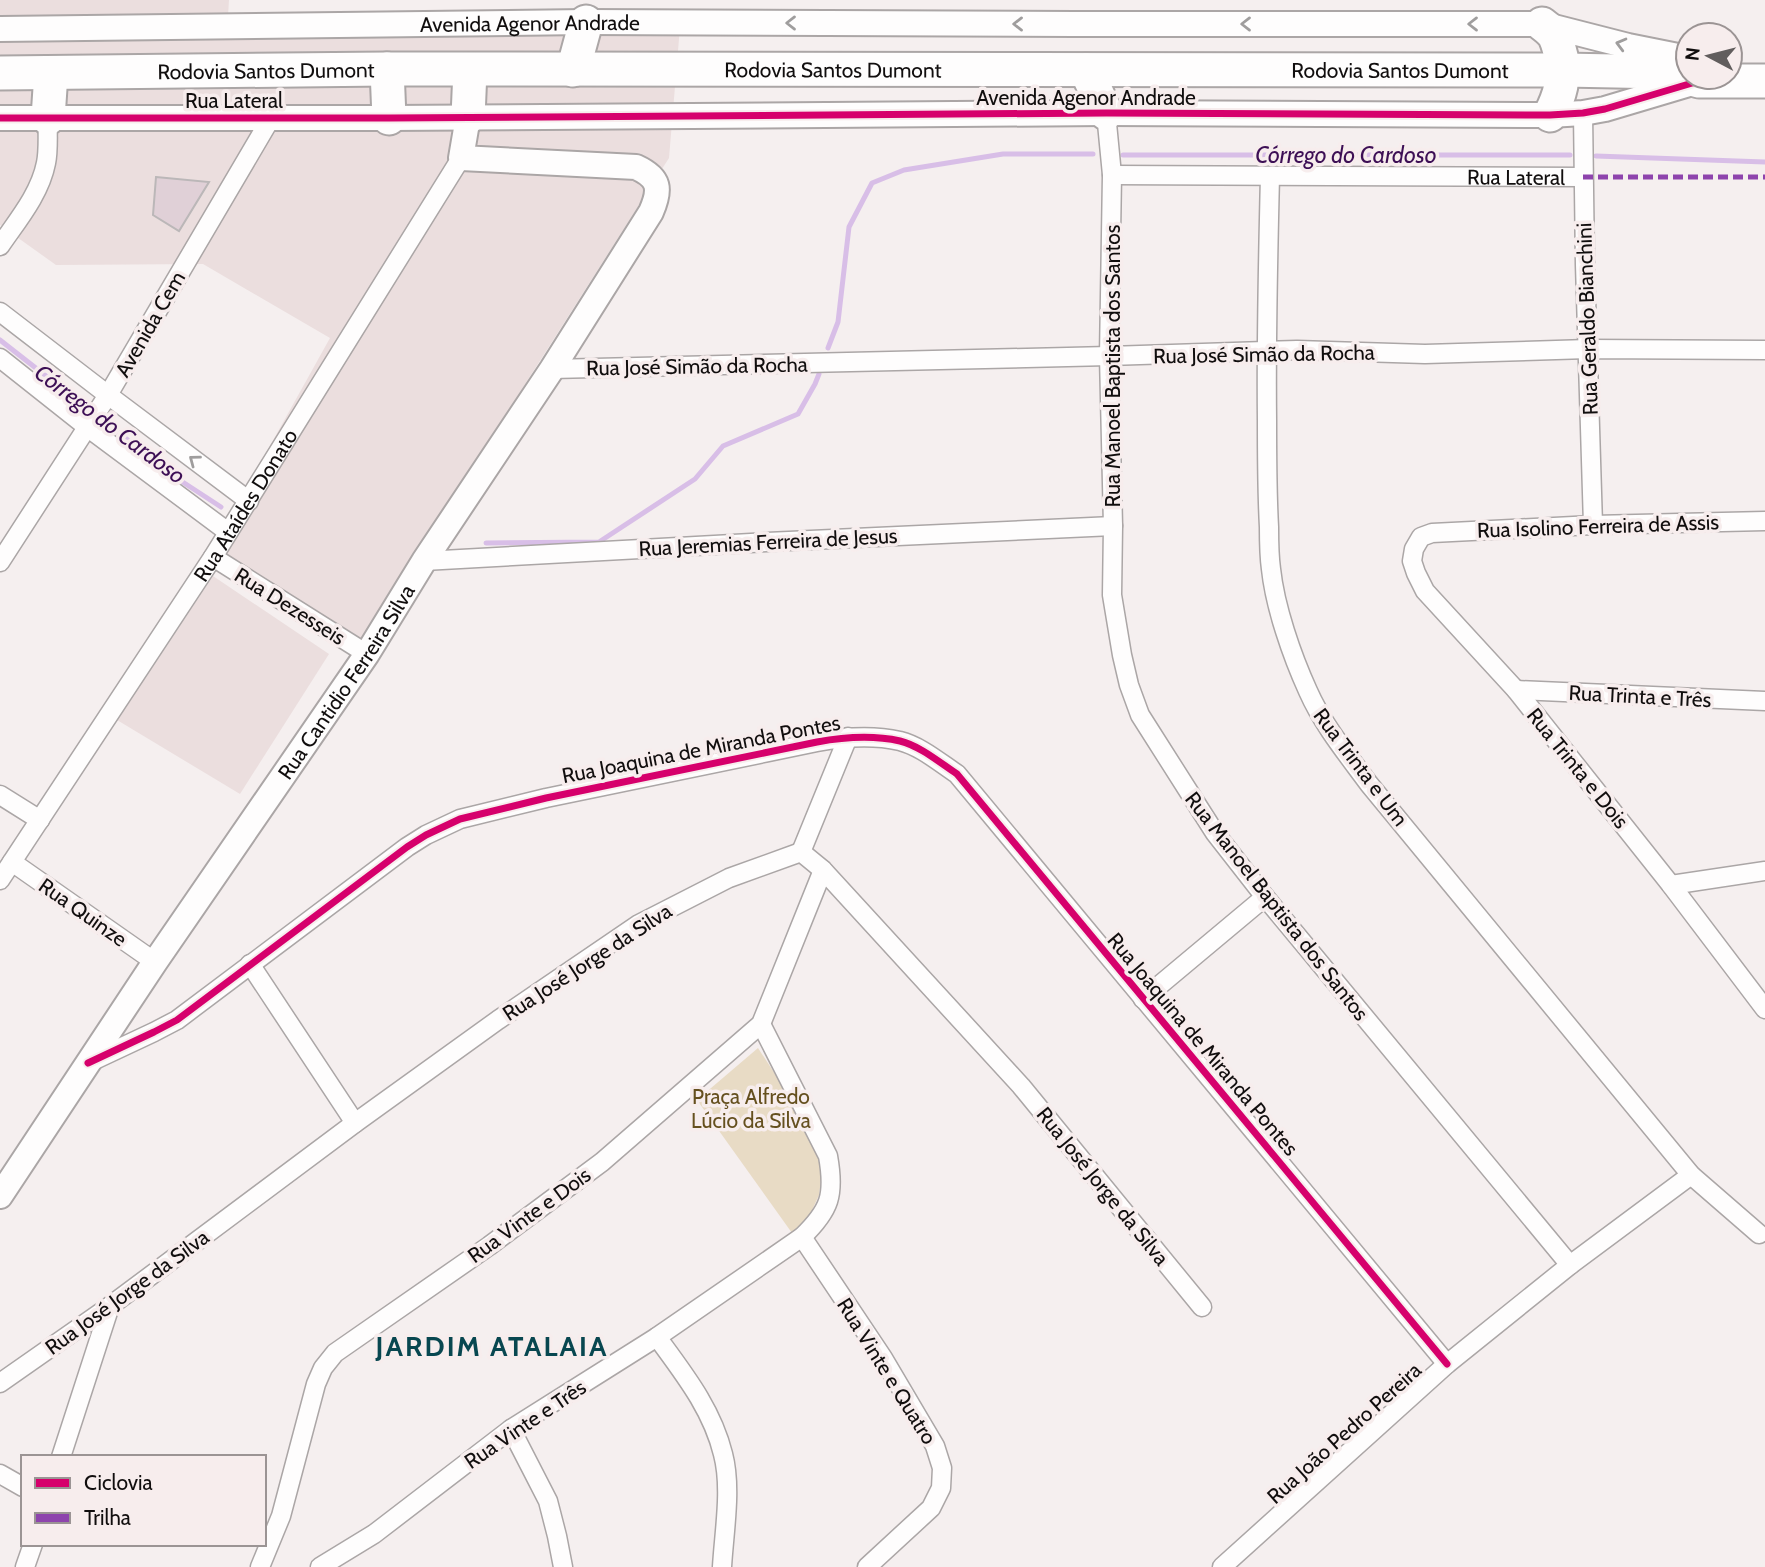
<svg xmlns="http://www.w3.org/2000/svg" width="1765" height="1567" viewBox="0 0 1765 1567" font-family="Cabin,sans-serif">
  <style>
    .built { fill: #ebdede }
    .green { fill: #e8dbc5 }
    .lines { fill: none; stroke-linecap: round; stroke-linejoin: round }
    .stream { stroke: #d8bee7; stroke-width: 5 }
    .building { fill: #e0d0d7; stroke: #bbb7b8; stroke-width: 2 }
    .street-casing { stroke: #aba6a6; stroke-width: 21 }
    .secondary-casing { stroke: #aba6a6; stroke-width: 28 }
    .highway-casing { stroke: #aba6a6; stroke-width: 37 }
    .street { stroke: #fefdfd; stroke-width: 18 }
    .secondary { stroke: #fefdfd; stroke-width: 24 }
    .highway { stroke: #fefdfd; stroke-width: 33 }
    .quiet { stroke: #8e44ad; stroke-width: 5; stroke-dasharray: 10 5; stroke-linecap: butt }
    .cycleway-casing { stroke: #f7eded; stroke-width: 11 }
    .cycleway { stroke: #d6006c; stroke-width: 7 }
    .oneway { stroke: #9f9d9d }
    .labels { text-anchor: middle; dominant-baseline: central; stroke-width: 7; stroke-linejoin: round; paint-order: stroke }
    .street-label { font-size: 21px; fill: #110e0e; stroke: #f7eded }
    .park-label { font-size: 21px; fill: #65501f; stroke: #f7eded }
    .water-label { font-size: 23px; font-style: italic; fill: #3d0f55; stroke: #f7eded }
    .district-label { font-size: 28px; font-weight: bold; letter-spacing: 2px; fill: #084750; stroke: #f7eded }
  </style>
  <rect width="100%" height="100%" fill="#f5efef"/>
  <g class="built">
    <polygon points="0,0 229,0 228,16 681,15 669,158 361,642 213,548 330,338 203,264 56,265 0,225"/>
    <polygon points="213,576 329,654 240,794 117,720"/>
  </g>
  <polygon class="green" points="758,1048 779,1080 812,1140 823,1165 819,1195 809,1217 792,1233 697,1100"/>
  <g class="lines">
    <g class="stream">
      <polyline points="1123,155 1570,155"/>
      <polyline points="1596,156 1765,162"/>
      <polyline points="0,340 175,477 221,507"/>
      <polyline points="828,348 838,322 849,227 872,183 904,170 1003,154 1093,154"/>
      <polyline points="486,543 599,542 695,479 723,446 798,414 815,384 819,374"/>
    </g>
  </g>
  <polygon class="building" points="156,177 209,182 179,231 153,215"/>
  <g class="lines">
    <g class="street-casing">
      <g id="street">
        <polyline points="1106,113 1112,175 1109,356 1113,526 1112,595 1122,655 1129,685 1140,715 1215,833 1265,897 1570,1265"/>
        <polyline points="1583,113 1585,265 1593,525"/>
        <path id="s1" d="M1112 175 1583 177"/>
        <path d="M1270 176C1268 257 1266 339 1267 420 1267 456 1267 491 1269 527 1269 541 1269 555 1271 569 1275 607 1292 656 1308 691 1323 725 1347 754 1369 784L1691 1175 1759 1234"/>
        <path d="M0 246C17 221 40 194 46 163 49 149 47 133 48 118"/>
        <polyline points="0,312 108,395 249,501"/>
        <polyline points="0,358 87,427 228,532"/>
        <polyline points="552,369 1109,356 1297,350 1425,354 1588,349 1765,350"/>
        <polyline points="1765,521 1593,525 1432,533 1421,537 1414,549 1412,561 1416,573 1425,591 1516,690 1671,885 1765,1009"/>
        <polyline points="213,557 367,654"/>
        <polyline points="424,561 767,542 1113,526"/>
        <polyline points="0,562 108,395 271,118"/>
        <polyline points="1516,690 1765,701"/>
        <polyline points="0,795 40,820"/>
        <polyline points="801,852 848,737"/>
        <polyline points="12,862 155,962"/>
        <path id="s2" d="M0 880 213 557 461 158"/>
        <polyline points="1671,885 1765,871"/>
        <polyline points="250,964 355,1123"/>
        <polyline points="1143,999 1265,897"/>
        <path d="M88 1063 154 1032 177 1020 407 847 426 835 460 819 546 798 817 742C844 737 873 735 900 741 920 746 939 762 957 774L1447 1364"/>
        <polyline points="802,1237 883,1358 935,1446 942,1468 941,1488 931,1508 867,1567"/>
        <path d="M657 1337C684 1374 712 1409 723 1454 732 1488 724 1532 722 1567"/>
        <polyline points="0,1383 110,1306 355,1123 498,1020 639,924 729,878 801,852 823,870 1021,1086 1202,1307"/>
        <polyline points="511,1429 548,1501 557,1536 563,1567"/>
        <polyline points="61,1457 110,1306"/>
        <polyline points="0,1474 23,1487"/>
        <polyline points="25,1567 33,1544"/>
        <polyline points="260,1567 281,1516 316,1384 323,1368 335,1353 489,1246 602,1162 761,1024 823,870"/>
        <path d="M320 1567 374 1534 511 1429 657 1337 802 1237C830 1210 835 1195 828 1156L761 1024"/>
        <polyline points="1222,1567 1447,1364 1570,1265 1691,1175"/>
      </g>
    </g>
    <g class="secondary-casing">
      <g id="secondary">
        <path id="s3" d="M0 29 586 22 1075 24H1542L1628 46 1688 58"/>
        <polyline points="0,118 389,118 1106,113 1550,115 1583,113 1605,109 1699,81"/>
        <path id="s4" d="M0 1196 155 962 367 654 424 561 552 369 651 212C661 189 660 178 636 167L461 158 468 117"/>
      </g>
    </g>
    <g class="highway-casing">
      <g id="highway">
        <path d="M1542 24C1546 27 1551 31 1554 35 1558 42 1559 49 1561 56 1565 78 1560 96 1550 115"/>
        <polyline points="387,69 389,118"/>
        <polyline points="573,70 586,22"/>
        <polyline points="1086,70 1106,113"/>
        <path id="s5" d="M0 73 387 69 1564 70 1666 72 1699 81H1765"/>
        <polyline points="468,117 470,70"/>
        <polyline points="48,118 51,73"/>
      </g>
    </g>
    <use href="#street" class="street"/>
    <use href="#secondary" class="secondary"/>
    <use href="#highway" class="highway"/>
    <polyline class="quiet" points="1583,177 1765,177"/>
    <g class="cycleway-casing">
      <g id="cycleway">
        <polyline points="0,118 389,118 1106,113 1550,115 1583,113 1605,109 1699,81"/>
        <path d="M88 1063 154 1032 177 1020 407 847 426 835 460 819 546 798 817 742C844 737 873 735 900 741 920 746 939 762 957 774L1447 1364"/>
      </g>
    </g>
    <use href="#cycleway" class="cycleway"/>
  </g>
  <defs><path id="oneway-chevron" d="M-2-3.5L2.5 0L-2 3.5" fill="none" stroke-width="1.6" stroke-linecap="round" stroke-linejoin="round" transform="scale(1.75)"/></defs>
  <g class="oneway">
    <use href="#oneway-chevron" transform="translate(791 23) rotate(-180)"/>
    <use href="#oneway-chevron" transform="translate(1018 24) rotate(-180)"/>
    <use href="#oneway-chevron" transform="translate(1246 24) rotate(180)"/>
    <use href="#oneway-chevron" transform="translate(1473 24) rotate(180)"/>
    <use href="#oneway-chevron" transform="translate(1621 44) rotate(-165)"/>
    <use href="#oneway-chevron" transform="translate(194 460) rotate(-143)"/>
  </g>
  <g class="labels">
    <g class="street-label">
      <text stroke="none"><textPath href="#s3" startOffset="530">Avenida Agenor Andrade</textPath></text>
      <text stroke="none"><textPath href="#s5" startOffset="266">Rodovia Santos Dumont</textPath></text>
      <text stroke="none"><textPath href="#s5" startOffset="833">Rodovia Santos Dumont</textPath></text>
      <text stroke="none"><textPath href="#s5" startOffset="1400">Rodovia Santos Dumont</textPath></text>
      <text x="1086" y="97">Avenida Agenor Andrade</text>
      <text x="234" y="100">Rua Lateral</text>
      <text stroke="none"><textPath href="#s1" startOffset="404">Rua Lateral</textPath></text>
      <text transform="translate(1587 319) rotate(-92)">Rua Geraldo Bianchini</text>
      <text transform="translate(150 324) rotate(-60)">Avenida Cem</text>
      <text transform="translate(1264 354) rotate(-1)">Rua José Simão da Rocha</text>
      <text transform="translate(697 366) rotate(-1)">Rua José Simão da Rocha</text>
      <text transform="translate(1112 366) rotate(-90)">Rua Manoel Baptista dos Santos</text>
      <text stroke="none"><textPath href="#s2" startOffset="448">Rua Ataídes Donato</textPath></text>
      <text transform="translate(1598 526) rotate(-2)">Rua Isolino Ferreira de Assis</text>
      <text transform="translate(768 542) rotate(-3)">Rua Jeremias Ferreira de Jesus</text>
      <text transform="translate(290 606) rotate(32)">Rua Dezesseis</text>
      <text stroke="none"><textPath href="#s4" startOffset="620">Rua Cantidio Ferreira Silva</textPath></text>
      <text transform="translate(1640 696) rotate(3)">Rua Trinta e Três</text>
      <text transform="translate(701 749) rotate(-11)">Rua Joaquina de Miranda Pontes</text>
      <text transform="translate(1361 767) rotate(53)">Rua Trinta e Um</text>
      <text transform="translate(1578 768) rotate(51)">Rua Trinta e Dois</text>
      <text transform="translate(1277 906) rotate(52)">Rua Manoel Baptista dos Santos</text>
      <text transform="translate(83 912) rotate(35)">Rua Quinze</text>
      <text transform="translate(587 962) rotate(-33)">Rua José Jorge da Silva</text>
      <text transform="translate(1203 1044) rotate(50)">Rua Joaquina de Miranda Pontes</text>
      <text transform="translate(1103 1186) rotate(51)">Rua José Jorge da Silva</text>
      <text transform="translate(529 1215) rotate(-36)">Rua Vinte e Dois</text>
      <text transform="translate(127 1292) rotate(-36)">Rua José Jorge da Silva</text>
      <text transform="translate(887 1371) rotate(58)">Rua Vinte e Quatro</text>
      <text transform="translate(525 1424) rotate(-34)">Rua Vinte e Três</text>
      <text transform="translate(1344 1433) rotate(-42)">Rua João Pedro Pereira</text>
    </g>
    <g class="park-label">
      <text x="751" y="1096">Praça Alfredo<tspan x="751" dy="24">Lúcio da Silva</tspan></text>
    </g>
    <g class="water-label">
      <text x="1346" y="155">Córrego do Cardoso</text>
      <text transform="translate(110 424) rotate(37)">Córrego do Cardoso</text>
    </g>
    <g class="district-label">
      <text x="492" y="1346">JARDIM ATALAIA</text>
    </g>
  </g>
  <rect x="21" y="1455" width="245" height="91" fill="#f7eded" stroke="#9b9494" stroke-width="2"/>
  <rect x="35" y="1478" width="35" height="10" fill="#d6006c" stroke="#9b9494" stroke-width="2"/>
  <text x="84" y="1490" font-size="21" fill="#110e0e">Ciclovia</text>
  <rect x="35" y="1513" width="35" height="10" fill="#8e44ad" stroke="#9b9494" stroke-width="2"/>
  <text x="84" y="1525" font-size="21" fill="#110e0e">Trilha</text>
  <g transform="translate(1709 56) rotate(277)"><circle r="33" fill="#f7eded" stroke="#9b9494" stroke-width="2"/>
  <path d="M0-5L12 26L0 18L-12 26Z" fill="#615d5d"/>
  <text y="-10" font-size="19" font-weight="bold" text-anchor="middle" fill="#110e0e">N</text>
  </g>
</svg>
